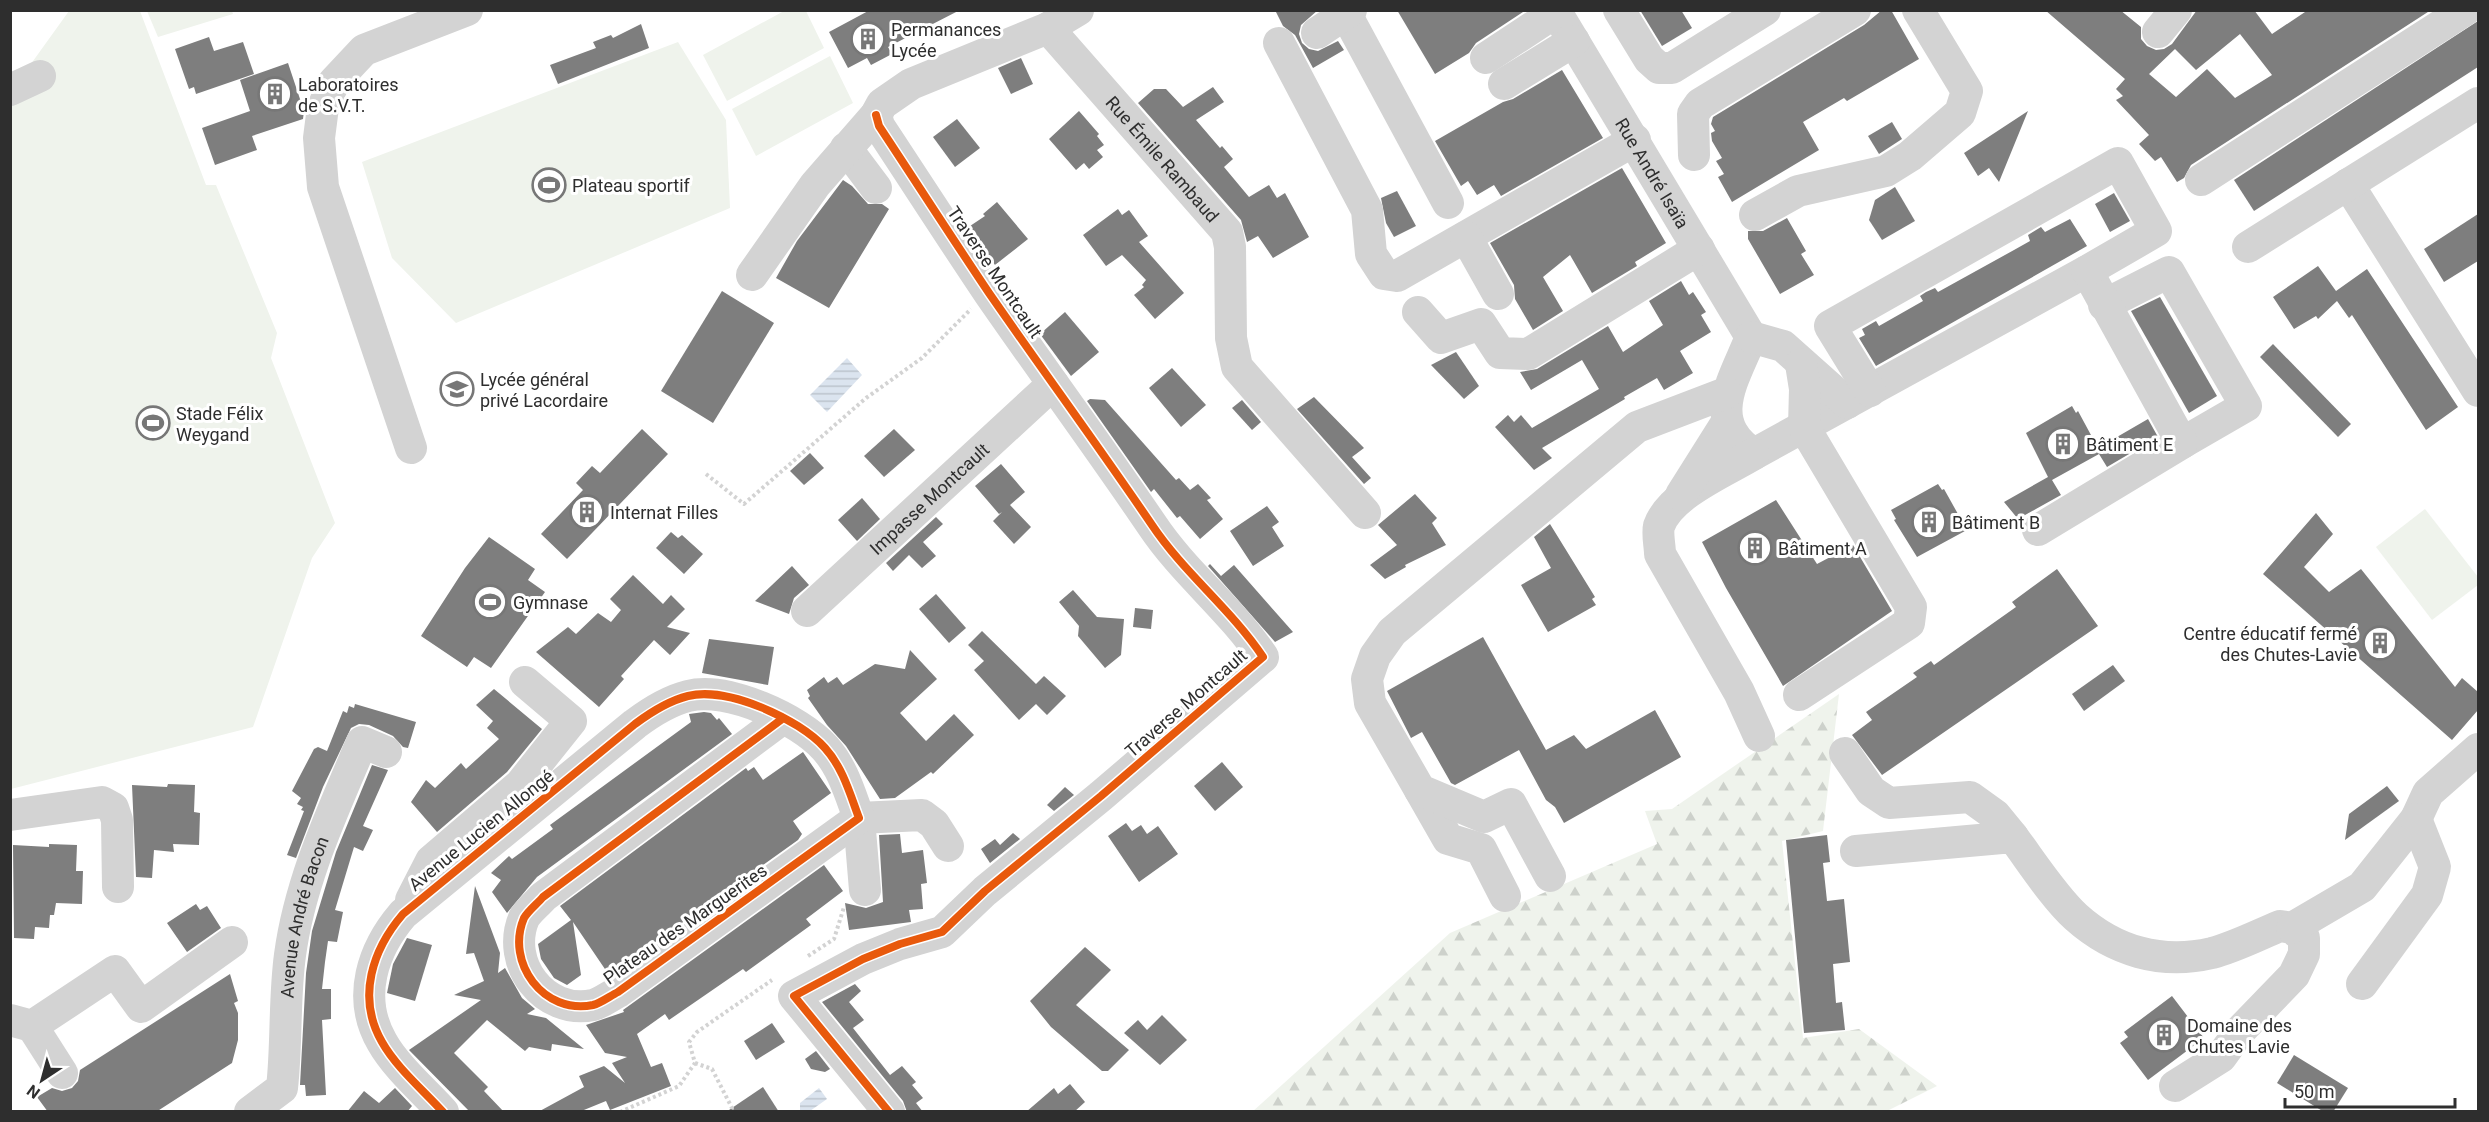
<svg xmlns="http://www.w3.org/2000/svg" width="2489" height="1122" viewBox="0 0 2489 1122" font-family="Roboto,sans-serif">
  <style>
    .forest { fill: url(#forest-firs) }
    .park { fill: #eff3ec }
    .water { fill: url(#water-rules) }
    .building { fill: #7e7e7e; fill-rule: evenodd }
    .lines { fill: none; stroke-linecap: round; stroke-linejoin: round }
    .path { stroke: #d3d3d3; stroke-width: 4; stroke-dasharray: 3 3; stroke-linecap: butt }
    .minor { stroke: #d3d3d3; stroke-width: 32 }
    .cycleway-casing { stroke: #fff; stroke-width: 11 }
    .cycleway { stroke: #e8590c; stroke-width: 8 }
    .labels { text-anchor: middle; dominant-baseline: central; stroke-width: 6; stroke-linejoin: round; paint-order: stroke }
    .poi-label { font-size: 18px; fill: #2e2e2e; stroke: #fff; text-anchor: start }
    .street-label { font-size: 18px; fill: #2e2e2e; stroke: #fff }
  </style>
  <defs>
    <pattern id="forest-firs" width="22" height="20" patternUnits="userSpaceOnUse" patternTransform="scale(1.5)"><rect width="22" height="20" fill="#eff3ec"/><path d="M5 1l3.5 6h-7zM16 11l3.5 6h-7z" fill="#cdd1cb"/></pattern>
    <pattern id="water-rules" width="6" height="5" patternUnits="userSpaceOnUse" patternTransform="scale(1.5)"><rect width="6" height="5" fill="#dbe4ef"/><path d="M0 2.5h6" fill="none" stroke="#bcc4cd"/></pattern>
  </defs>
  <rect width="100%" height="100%" fill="#fff"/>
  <polygon class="forest" points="1839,694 1823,831 1782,841 1803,1038 1859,1029 1937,1086 1885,1112 1252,1112 1450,933 1657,844 1645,811 1672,809"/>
  <g class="park">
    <polygon points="69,11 140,11 206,185 216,185 277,333 271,358 335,523 312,558 253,727 11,789 11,77 28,68"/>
    <polygon points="232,11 233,14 158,37 147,11"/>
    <polygon points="784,11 806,11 824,48 727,101 703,55"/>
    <polygon points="678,42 726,120 730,208 456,323 392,258 362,162"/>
    <polygon points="830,56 853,103 756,156 732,109"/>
    <polygon points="2425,509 2478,577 2478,585 2432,620 2376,547"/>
  </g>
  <g class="water">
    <polygon points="847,358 862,375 827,412 810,395"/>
    <polygon points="819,1088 827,1099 810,1111 800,1111 800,1103"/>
  </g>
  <g class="building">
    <polygon points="870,10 960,10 888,47 892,54 871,65 867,58 848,68 829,32"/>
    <polygon points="1275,10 1318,10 1301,25 1299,34 1302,43 1309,49 1318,51 1338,41 1344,50 1313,68 1295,35 1283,26"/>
    <polygon points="1397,10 1526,10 1476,43 1469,53 1435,74"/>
    <polygon points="1640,10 1681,10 1692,28 1662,46"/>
    <polygon points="1882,10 1891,10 1919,59 1847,101 1844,98 1803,122 1819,150 1732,202 1718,177 1724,174 1716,161 1722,158 1712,141 1711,133 1715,131 1711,124 1713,117 1864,25"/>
    <path d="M2045 10H2120L2141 27V39L2147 46 2156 50 2164 49 2172 44 2197 10H2254L2272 34 2308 10H2431L2191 165 2184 178 2177 182 2161 157 2155 161 2139 144 2149 135 2116 100 2123 96 2116 89 2125 79ZM2240 34 2272 75 2235 98 2207 69 2176 97 2149 74 2175 49 2196 70Z"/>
    <polygon points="2478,21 2478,67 2254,211 2234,180"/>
    <polygon points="641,24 649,48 558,84 550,65 596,48 593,42 611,35 613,38"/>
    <polygon points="209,37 214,51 243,42 254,74 196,94 194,87 189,89 175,49"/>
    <polygon points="1021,58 1033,84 1011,94 998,68"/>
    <polygon points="288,63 304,111 303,119 252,136 257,150 215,165 202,128 250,111 240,80"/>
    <polygon points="1562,70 1603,138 1501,196 1494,185 1477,195 1468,181 1461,186 1435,141 1503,102 1513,99"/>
    <polygon points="1213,87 1224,102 1196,120 1220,148 1222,146 1233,159 1224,167 1249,197 1269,185 1277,198 1285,193 1309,237 1273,258 1258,236 1247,242 1241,220 1138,103 1154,89 1166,89 1183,107"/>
    <polygon points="1079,111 1099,134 1097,136 1104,145 1097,150 1103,157 1089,169 1084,163 1076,170 1049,139"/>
    <polygon points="2028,111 1999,182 1989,168 1978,176 1964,153"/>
    <polygon points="957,119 980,148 955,167 933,137"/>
    <polygon points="1892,122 1902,139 1879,154 1868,136"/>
    <polygon points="1622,168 1666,243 1635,262 1637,266 1592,293 1570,255 1543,277 1563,311 1533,330 1515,299 1514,285 1490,243"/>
    <polygon points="843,180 852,186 868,204 882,204 889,209 829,308 776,278 797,241"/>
    <polygon points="1895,187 1915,221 1882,240 1869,220 1875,200"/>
    <polygon points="1397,191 1416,226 1394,237 1386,223 1381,198"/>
    <polygon points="2114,193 2130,221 2110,232 2095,204"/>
    <polygon points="997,202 1028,239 995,265 967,228 985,216 983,214"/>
    <polygon points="1118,209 1122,215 1129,210 1148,236 1139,242 1184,293 1155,319 1134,295 1144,287 1142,285 1146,280 1122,255 1106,266 1083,235"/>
    <polygon points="2478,214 2478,261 2444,282 2424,249"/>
    <polygon points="1787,218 1806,251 1801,254 1814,275 1780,294 1748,239 1748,231 1763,231"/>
    <polygon points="2070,219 2087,246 1876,366 1859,338 1865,335 1862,329 1876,321 1879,326 1923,301 1920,296 1926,292 1935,288 1938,292 2014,250 2030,241 2028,235 2041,227 2045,232"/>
    <polygon points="2318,266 2336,291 2367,269 2458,407 2426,430 2352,315 2349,318 2337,301 2318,319 2316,316 2294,329 2273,297"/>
    <polygon points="1681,281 1689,295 1693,292 1706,312 1701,315 1711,332 1680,351 1693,373 1664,390 1657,378 1624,397 1625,399 1542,448 1552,458 1534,470 1495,427 1508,415 1514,422 1521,415 1532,428 1599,389 1582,360 1531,390 1520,372 1537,369 1608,326 1623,352 1663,325 1649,301"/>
    <polygon points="722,291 774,323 713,423 661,391"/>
    <polygon points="2160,297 2217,396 2189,413 2131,311"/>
    <polygon points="1065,312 1099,352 1071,376 1040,334"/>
    <polygon points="2273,344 2351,424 2338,437 2260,357"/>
    <polygon points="1456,352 1479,386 1464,399 1431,365"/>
    <polygon points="1172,368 1206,405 1181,427 1149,388"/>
    <polygon points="1314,397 1364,448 1352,457 1371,478 1364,484 1297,409"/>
    <polygon points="1090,399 1105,400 1176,480 1179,478 1190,490 1198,484 1211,498 1207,500 1223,519 1200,539 1180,516 1177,518 1154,489 1151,492 1087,401"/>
    <polygon points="1242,400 1261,422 1252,430 1232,408"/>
    <polygon points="2072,406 2076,413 2078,411 2098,448 2148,419 2158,437 2107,467 2099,454 2052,480 2061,495 2018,519 2004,502 2048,477 2026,433"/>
    <polygon points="642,429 668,454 567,559 541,534 583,490 576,483 592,466 600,473"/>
    <polygon points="894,429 915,450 884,477 864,456"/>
    <polygon points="810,453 824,468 804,485 790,471"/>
    <polygon points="1001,464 1025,492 1010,505 1031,527 1014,544 993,521 1002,512 999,514 975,486"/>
    <polygon points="1938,484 1942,490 1944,489 1963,523 1961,525 1965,531 1917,557 1894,520 1896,519 1891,510"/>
    <polygon points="1415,494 1437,518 1432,523 1446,545 1405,565 1406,567 1385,579 1370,565 1397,545 1378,525"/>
    <polygon points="862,498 880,519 857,541 838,520"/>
    <polygon points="1776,500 1817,564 1853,545 1892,611 1783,686 1726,588 1702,542"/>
    <polygon points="1267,506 1279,522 1272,527 1284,546 1253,566 1230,531"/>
    <polygon points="2316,513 2333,534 2304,567 2329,592 2361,569 2455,687 2462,678 2478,692 2478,710 2452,740 2263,574"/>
    <polygon points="936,517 943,524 923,542 936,556 922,568 909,555 893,571 886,563"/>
    <polygon points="1550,524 1595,597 1592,599 1596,605 1548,632 1521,585 1551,568 1534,537"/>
    <polygon points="671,532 678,538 682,535 703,554 684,574 656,548"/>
    <polygon points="489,537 535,569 528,580 545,592 491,668 474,657 467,667 421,636 465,568"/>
    <polygon points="1210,564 1221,576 1234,565 1293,632 1275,642 1208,566"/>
    <polygon points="792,566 809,585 794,598 789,614 755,601"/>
    <polygon points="2057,569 2098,626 1882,775 1852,735 1872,720 1866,712 1917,677 1913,673 1931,661 1934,665 2016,607 2012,602"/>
    <polygon points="633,575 663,604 671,595 685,609 667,627 690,633 670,655 654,640 621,676 624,679 599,707 536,652 568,627 576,634 598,613 611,622 621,610 610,599"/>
    <polygon points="1073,590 1097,617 1124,619 1121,655 1105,668 1078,636 1079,626 1059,602"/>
    <polygon points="936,594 966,628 949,643 919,609"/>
    <polygon points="1135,608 1153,610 1151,629 1133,627"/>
    <polygon points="982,631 1036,684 1044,676 1066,696 1047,715 1036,704 1019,720 974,670 984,661 968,645"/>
    <polygon points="1483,637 1546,750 1574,735 1586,749 1655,710 1681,757 1564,823 1555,807 1546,800 1519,750 1455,785 1451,783 1422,732 1411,738 1387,691"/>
    <polygon points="709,639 774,647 768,685 702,673"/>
    <polygon points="910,650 937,679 900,713 926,741 954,714 974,735 933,774 931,772 895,798 880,799 846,746 827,725 808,698 810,696 807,690 824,677 828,683 837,677 843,685 875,664 905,669"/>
    <polygon points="2113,665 2125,681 2084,711 2072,694"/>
    <polygon points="494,689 542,729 507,772 437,832 411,802 426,780 435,788 461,763 466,769 499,739 487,728 493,721 476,705"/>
    <polygon points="355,704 416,722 408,748 403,747 393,736 369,725 359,724 351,728 323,787 296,858 287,855 304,811 301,810 303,807 297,804 301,798 292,791 314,749 318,747 327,751 343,711 347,713 349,706 354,708"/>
    <polygon points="704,712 711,713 717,720 719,718 732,734 537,877 507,913 492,892 501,880 491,873 509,856 512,859 553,829 550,825 691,722 689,714"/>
    <polygon points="803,752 831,793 793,821 802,834 798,840 609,975 573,922 581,975 567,985 554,978 541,959 538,944 571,920 560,906 746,768 748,771 754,767 763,780"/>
    <polygon points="1222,762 1243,787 1215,811 1194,786"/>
    <polygon points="372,765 388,770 363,826 373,830 363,851 354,847 335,910 343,912 337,942 328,941 325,962 322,989 331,989 331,1019 322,1020 326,1095 306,1096 305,1085 300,1085 306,973 312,931 336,852"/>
    <polygon points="168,784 195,785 194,812 200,813 199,845 173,844 174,852 154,850 152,878 136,877 132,785 167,787"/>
    <polygon points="2387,786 2399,801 2345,840 2349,814"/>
    <polygon points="1065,787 1074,795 1054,811 1047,805"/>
    <polygon points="1126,823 1132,831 1141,825 1147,834 1158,826 1178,854 1139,882 1108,836"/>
    <polygon points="1013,833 1020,839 990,863 981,849 995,839 1000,845"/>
    <polygon points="900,834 902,853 923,850 927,883 921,884 923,909 909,910 911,922 849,930 845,903 866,908 883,902 879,835"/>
    <polygon points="1827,835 1830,862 1823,863 1827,901 1844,899 1850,962 1833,964 1836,1003 1842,1002 1845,1030 1804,1033 1786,840"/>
    <polygon points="49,844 77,845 76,871 83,871 82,904 56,903 54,915 50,915 49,928 35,927 34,939 14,938 13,845 49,847"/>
    <polygon points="824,865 843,891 806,919 811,925 746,972 743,969 669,1020 665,1014 637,1034 651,1067 662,1063 671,1086 610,1110 606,1101 579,1112 538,1112 584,1087 579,1076 604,1066 625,1083 612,1063 627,1057 605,1053 586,1025 624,1012 623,1010"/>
    <polygon points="475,886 500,953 498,973 505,968 522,998 535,1009 527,1014 546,1018 584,1049 552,1044 551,1051 529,1047 525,1051 487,1020 454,1053 488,1087 484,1091 504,1112 470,1112 409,1050 481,1000 454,995 484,981 474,953 466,954"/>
    <polygon points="196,904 200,910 207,906 221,928 187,952 167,923"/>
    <polygon points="407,938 432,945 415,1001 387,993 393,964"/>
    <polygon points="1085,947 1111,970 1076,1005 1129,1050 1108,1071 1102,1071 1051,1027 1030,1001"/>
    <polygon points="230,974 238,1001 234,1003 238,1013 238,1040 232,1063 156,1112 48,1112 37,1097 52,1088 62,1091 72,1088 78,1081 80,1070"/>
    <polygon points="855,984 861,991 849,1002 864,1020 853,1028 890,1075 902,1066 916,1082 912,1085 923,1098 916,1103 923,1112 907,1112 903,1101 822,1002"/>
    <polygon points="2172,996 2204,1038 2148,1080 2120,1043 2128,1037 2124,1032"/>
    <polygon points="1162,1015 1187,1040 1160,1065 1124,1033 1138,1020 1147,1030"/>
    <polygon points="772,1023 785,1042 756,1060 744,1041"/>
    <polygon points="816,1051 830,1069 825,1072 811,1069 805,1059"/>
    <polygon points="2294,1055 2348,1088 2333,1112 2324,1112 2277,1083"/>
    <polygon points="1070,1084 1085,1102 1074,1112 1026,1112 1054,1088 1058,1094"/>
    <polygon points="763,1087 779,1112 726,1112"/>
    <polygon points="395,1088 412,1106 407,1112 347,1112 364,1091 379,1103"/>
  </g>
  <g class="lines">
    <g class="path">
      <polyline points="706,474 744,504 866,398 922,358 971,309"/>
      <polyline points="808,956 834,939 844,907"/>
      <polyline points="695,1063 712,1069 732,1108 730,1112"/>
      <polyline points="620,1112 679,1086 695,1063 689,1042 697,1032 772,980"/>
    </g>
    <g class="minor">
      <path id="s1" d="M1555 10 1751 337"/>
      <polyline points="1619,10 1649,59 1659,68 1672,68 1765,10"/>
      <polyline points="1346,14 1448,203"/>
      <path id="s2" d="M1048 28 1227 232 1230 247 1231 338 1237 367 1365 513"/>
      <polyline points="2158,32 2176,10"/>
      <polyline points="1317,33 1351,10"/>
      <polyline points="1279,43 1367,210 1371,254 1384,274 1397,276 1635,140"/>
      <polyline points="1486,58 1556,12"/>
      <polyline points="1504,84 1574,41"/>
      <polyline points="10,90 40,76"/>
      <path d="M876 115 879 126C916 182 952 238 989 293 1043 371 1099 447 1152 525 1184 573 1231 609 1263 657L1101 796 985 891 942 932 900 944 863 959 794 996 889 1112"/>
      <polyline points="846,148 876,188"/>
      <polyline points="1694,155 1693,114 1700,104 1855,10"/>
      <polyline points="2201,180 2465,10"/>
      <polyline points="2348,184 2478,391"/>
      <polyline points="1755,215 1798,191 1886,171 1910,156 1960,113 1967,91 1918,10"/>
      <polyline points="1466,237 1498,294"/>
      <polyline points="2248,247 2478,103"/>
      <polyline points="752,275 815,185 876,115 882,104 911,84 1048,28 1078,10"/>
      <polyline points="2104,305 2169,272 2246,406 2182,443"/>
      <polyline points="1418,312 1441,338 1481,324 1500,353 1528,354 1699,249"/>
      <path d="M1751 337C1734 380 1704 421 1754 454L2087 271 2182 443 2038 530"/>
      <polyline points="1751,337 1783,346 1847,403"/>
      <polyline points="1870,391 1830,326 2118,163 2156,231 2087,271"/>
      <polyline points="411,448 323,187 319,138 323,107 334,82 364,50 467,10"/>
      <path d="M1754 454C1726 471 1670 494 1659 526 1657 534 1660 546 1660 554L1739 692 1759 736"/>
      <polyline points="1681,495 1727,422"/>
      <path id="s3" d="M807 611 1053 384"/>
      <polyline points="1799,695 1909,623 1911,607 1804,427 1805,389 1801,364"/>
      <polyline points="1845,753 1871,791 1889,803 1970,797 1995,815 2013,837"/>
      <polyline points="1420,790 1448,839 1481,849 1505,896"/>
      <polyline points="10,815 102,802 113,808 117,820 118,887"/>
      <path d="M1856 851 2013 837C2031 861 2054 897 2076 917 2114 951 2161 965 2212 953 2235 947 2258 935 2280 926L2292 928 2304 938V954L2294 975 2239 1032 2221 1057 2175 1086"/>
      <polyline points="1550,876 1511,804 1484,817 1420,790 1370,703 1367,679 1375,656 1392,632 1637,427 1726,393"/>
      <polyline points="865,890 859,818 922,815 934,824 948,846"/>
      <polyline points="411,900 431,861 520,785 571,721 525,682"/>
      <polyline points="2292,928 2362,887 2416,819 2428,793 2478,749"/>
      <polyline points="2362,984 2427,895 2435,867 2416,819"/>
      <polyline points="10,1020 32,1026 115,971 141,1007 232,942"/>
      <polyline points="32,1026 62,1073"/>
      <path id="s4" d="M250 1112 282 1088C287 1043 284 999 290 955 300 880 333 811 362 742L386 752"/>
      <path d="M443 1112C423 1090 396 1067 382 1042 356 997 373 949 403 914L635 724C651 712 668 701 688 696 727 686 799 719 825 748 843 768 850 794 859 818L618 992C610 996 601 1003 593 1005 544 1015 505 963 524 918 528 911 537 904 543 897L782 719"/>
    </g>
    <g class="cycleway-casing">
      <g id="cycleway">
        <path d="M876 115 879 126C916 182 952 238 989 293 1043 371 1099 447 1152 525 1184 573 1231 609 1263 657L1101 796 985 891 942 932 900 944 863 959 794 996 889 1112"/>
        <path d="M443 1112C423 1090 396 1067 382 1042 356 997 373 949 403 914L635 724C651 712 668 701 688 696 727 686 799 719 825 748 843 768 850 794 859 818L618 992C610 996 601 1003 593 1005 544 1015 505 963 524 918 528 911 537 904 543 897L782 719"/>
      </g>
    </g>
    <use href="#cycleway" class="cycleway"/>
  </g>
  <defs>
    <g id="building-ring" transform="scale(1.725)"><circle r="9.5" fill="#fff" stroke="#777" stroke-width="1.5"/><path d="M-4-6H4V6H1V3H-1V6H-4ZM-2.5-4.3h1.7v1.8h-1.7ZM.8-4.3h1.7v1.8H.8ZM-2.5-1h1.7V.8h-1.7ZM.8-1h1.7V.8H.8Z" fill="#777"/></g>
    <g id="stadium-ring" transform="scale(1.725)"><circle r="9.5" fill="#fff" stroke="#777" stroke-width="1.5"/><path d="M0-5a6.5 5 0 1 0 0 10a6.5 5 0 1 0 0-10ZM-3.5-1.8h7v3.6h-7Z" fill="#777"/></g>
    <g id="school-ring" transform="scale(1.725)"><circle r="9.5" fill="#fff" stroke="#777" stroke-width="1.5"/><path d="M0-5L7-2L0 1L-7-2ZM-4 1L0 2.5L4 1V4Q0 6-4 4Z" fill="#777"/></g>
  </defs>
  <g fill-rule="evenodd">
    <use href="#building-ring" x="868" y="39"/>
    <use href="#building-ring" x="275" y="94"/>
    <use href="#stadium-ring" x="549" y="185"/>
    <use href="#school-ring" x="457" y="389"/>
    <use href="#stadium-ring" x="153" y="423"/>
    <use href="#building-ring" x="2063" y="444"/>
    <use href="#building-ring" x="587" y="512"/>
    <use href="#building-ring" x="1929" y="522"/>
    <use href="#building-ring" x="1755" y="548"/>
    <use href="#stadium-ring" x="490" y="602"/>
    <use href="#building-ring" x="2380" y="643"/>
    <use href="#building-ring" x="2164" y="1035"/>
  </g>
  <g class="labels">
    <g class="poi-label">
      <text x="891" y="29">Permanances<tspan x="891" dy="21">Lycée</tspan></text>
      <text x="298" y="84">Laboratoires<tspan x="298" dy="21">de S.V.T.</tspan></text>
      <text x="572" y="185">Plateau sportif</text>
      <text x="480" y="379">Lycée général<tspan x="480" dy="21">privé Lacordaire</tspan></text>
      <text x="176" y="413">Stade Félix<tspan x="176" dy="21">Weygand</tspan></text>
      <text x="2086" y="444">Bâtiment E</text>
      <text x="610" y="512">Internat Filles</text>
      <text x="1952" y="522">Bâtiment B</text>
      <text x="1778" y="548">Bâtiment A</text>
      <text x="513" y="602">Gymnase</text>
      <text x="2357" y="633" text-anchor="end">Centre éducatif fermé<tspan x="2357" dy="21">des Chutes-Lavie</tspan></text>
      <text x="2187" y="1025">Domaine des<tspan x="2187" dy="21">Chutes Lavie</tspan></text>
    </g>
    <g class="street-label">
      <text stroke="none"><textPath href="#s2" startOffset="174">Rue Émile Rambaud</textPath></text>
      <text stroke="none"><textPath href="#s1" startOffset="190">Rue André Isaïa</textPath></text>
      <text transform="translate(995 272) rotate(56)">Traverse Montcault</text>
      <text stroke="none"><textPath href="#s3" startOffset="166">Impasse Montcault</textPath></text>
      <text transform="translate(1186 703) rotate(-41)">Traverse Montcault</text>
      <text transform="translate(481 830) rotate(-39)">Avenue Lucien Allongé</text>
      <text stroke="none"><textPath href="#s4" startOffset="213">Avenue André Bacon</textPath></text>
      <text transform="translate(685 924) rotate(-35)">Plateau des Marguerites</text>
    </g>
  </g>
  <rect width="2489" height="1122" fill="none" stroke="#2e2e2e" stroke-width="24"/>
  <g transform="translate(42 1080) rotate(216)" stroke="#ffffff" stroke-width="4.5" paint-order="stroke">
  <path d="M0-4.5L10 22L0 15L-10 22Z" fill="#2e2e2e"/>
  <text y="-9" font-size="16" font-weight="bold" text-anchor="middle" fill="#2e2e2e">N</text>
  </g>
  <path d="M2285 1098v9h170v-9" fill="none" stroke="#2e2e2e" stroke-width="3"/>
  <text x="2294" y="1098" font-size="18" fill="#2e2e2e" stroke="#ffffff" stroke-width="4.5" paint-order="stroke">50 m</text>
</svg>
